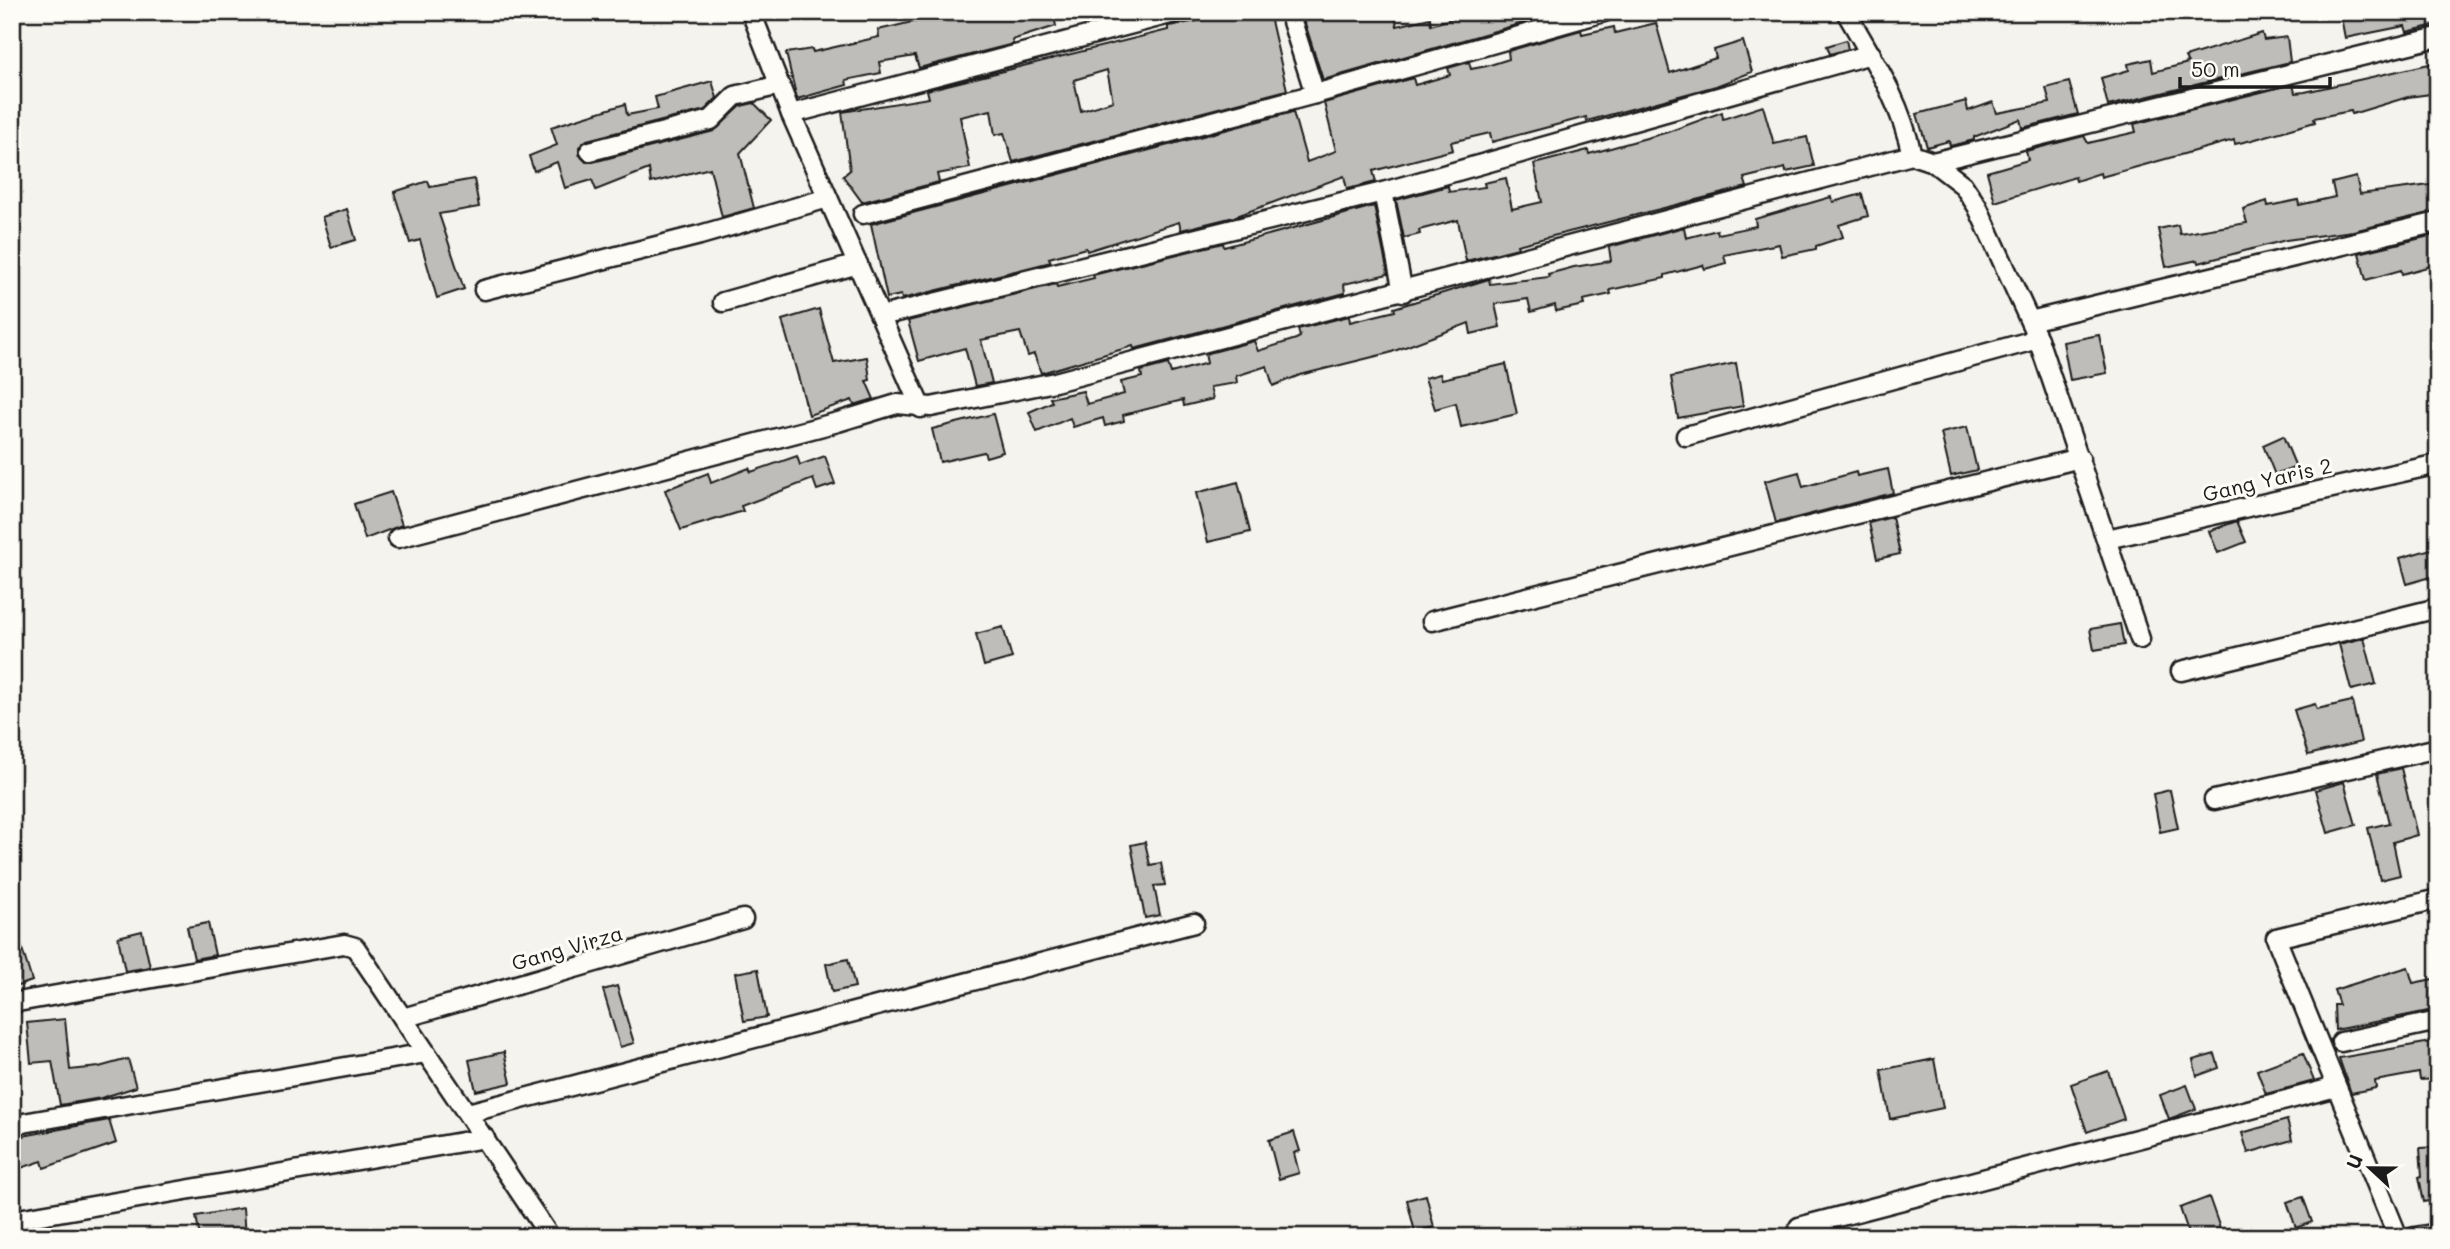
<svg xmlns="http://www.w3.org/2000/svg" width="2450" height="1249" viewBox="0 0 2450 1249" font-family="Mali,sans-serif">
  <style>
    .building { fill: #bebdba; stroke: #1c1c1c; stroke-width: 2; fill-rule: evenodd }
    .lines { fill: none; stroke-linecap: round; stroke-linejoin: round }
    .minor-casing { stroke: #1c1c1c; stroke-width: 23 }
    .minor { stroke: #fdfcf7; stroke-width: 18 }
    .labels { text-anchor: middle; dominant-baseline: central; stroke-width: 6; stroke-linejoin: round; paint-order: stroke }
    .street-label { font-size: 21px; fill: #1c1c1c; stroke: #fdfcf7 }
  </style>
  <rect width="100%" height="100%" fill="#f4f3ee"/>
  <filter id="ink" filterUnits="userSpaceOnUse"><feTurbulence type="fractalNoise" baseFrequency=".0143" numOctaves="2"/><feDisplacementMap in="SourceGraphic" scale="14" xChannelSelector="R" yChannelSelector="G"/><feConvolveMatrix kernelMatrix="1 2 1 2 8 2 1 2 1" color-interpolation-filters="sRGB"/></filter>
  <g filter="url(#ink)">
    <g class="building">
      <polygon points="955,12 1022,12 1023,17 1053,12 1056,26 1012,40 1013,44 919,68 915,56 879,62 881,73 846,80 847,85 797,99 786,53 812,49 813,52 879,37 878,30"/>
      <path d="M1246 12H1269L1287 90 1013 162 1004 133 995 135 991 110 960 117 970 168 937 174 939 182 862 202 843 176 850 170 842 112 929 98 927 90 1168 30V26L1175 25ZM1107 70 1113 101 1081 111 1074 80Z"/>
      <polygon points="1310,12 1394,12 1397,26 1430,18 1431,25 1464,15 1463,12 1561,12 1323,80 1303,17 1311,15"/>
      <polygon points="2340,12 2438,12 2438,24 2407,32 2405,26 2345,38"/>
      <polygon points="1656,23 1670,73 1716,58 1714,50 1743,41 1752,72 1716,86 1587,121 1586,117 1492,142 1490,133 1451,142 1453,150 1373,171 1376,182 1347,189 1344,176 1234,217 1181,230 1179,222 1087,251 1086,248 1049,258 1051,262 902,299 901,295 887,298 871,224 1293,112 1307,162 1336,151 1324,103 1413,78 1415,85 1450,75 1448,68 1469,62 1471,69 1487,66 1509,59 1508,51 1581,30 1582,34 1614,27 1615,33"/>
      <polygon points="2262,33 2264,40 2287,37 2290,62 2108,106 2101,78 2129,70 2128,64 2151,59 2153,72 2188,63 2185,57"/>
      <polygon points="1846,40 1848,49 1830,54 1827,46"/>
      <polygon points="2438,62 2438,93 2408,97 2352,114 2351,111 2314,118 2315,122 2252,140 2235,144 2234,140 2101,177 2100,173 2076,181 2075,177 1995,202 1987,172 2028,160 2026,151 2084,136 2088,143 2136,132 2134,124 2293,84 2295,93 2305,92"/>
      <polygon points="712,81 717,98 705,110 587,140 579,147 579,154 586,162 593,162 714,131 741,106 754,103 771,120 740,153 754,208 722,217 710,168 651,183 649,169 596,190 592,180 565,188 557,162 534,171 529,156 557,145 551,127 625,104 627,115 658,109 655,97"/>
      <polygon points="2069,82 2078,114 2022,128 2020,119 1974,137 1974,140 1950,146 1949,141 1927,147 1917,114 1966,101 1968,111 1993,102 1997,113 2050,103 2046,88"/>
      <polygon points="1763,106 1774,144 1807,137 1814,166 1786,172 1785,168 1744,178 1747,187 1517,245 1518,248 1466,261 1458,220 1419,230 1420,234 1404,238 1396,200 1448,186 1449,192 1485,187 1484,183 1506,178 1512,209 1542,202 1534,164 1588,150 1589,154 1668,132 1722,112 1723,119"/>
      <polygon points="2356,177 2360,194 2438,184 2438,211 2353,231 2286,240 2199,263 2198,260 2166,267 2158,229 2178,225 2180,234 2247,223 2243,209 2267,201 2268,206 2298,200 2299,205 2335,197 2332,183"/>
      <polygon points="474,179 479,207 439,214 464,289 437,298 420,240 410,243 394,192 428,181 430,187"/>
      <polygon points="1862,194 1868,216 1839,225 1843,237 1816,246 1816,249 1782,256 1779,244 1724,255 1726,263 1705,269 1703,265 1665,275 1665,278 1610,290 1611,294 1583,300 1584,305 1556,311 1555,305 1531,312 1528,299 1495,304 1500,327 1471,334 1469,323 1389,353 1300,375 1273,386 1267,366 1236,376 1237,383 1210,387 1213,399 1184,406 1183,400 1123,415 1124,421 1105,426 1103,418 1073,427 1070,418 1037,432 1029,412 1052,402 1050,398 1083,391 1087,404 1124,394 1121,382 1142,377 1141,371 1168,364 1171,373 1207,363 1205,354 1254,341 1258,351 1296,339 1300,337 1298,329 1349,316 1350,322 1395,311 1394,308 1489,279 1490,284 1549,277 1548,274 1574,267 1611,261 1609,247 1684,227 1686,238 1717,230 1718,234 1756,226 1755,219 1831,197 1833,202"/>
      <polygon points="1374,206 1388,274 1344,284 1345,293 1134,349 1133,346 1041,373 1034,354 1028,356 1020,332 981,340 992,383 975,386 965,348 919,361 908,321 1056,284 1057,287 1094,278 1093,275 1223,243 1224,247"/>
      <polygon points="347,209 356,240 331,247 322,217"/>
      <polygon points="2438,234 2438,264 2402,274 2401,270 2366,280 2359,253"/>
      <polygon points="819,309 834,363 867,357 870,380 866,381 874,399 854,405 852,400 809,415 782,320"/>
      <polygon points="2099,335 2107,373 2070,380 2063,342"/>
      <polygon points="1736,363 1743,406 1678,418 1671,377"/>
      <polygon points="1506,364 1517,414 1461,427 1456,403 1435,409 1425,378 1440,374 1442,379"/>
      <polygon points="993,414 1003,452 986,457 984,452 940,462 932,429"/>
      <polygon points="1967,427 1977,470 1951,476 1941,433"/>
      <polygon points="2283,436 2296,467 2275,475 2263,445"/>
      <polygon points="797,456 800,465 825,456 835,484 817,490 813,479 741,506 743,511 681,530 665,490 708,473 711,483 749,468 751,472"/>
      <polygon points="1888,469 1893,493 1776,523 1765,481 1799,472 1803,487 1856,472 1857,476"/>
      <polygon points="1238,482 1250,532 1208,542 1196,493"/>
      <polygon points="391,492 402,525 365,539 354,504"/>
      <polygon points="1892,517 1900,554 1877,559 1869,523"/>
      <polygon points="2237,521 2246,542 2218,553 2209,531"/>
      <polygon points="2438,547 2438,575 2407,584 2400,558"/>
      <polygon points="2120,624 2124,645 2094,650 2090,629"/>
      <polygon points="1003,627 1012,658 984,666 976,634"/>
      <polygon points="2364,638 2376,684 2351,690 2339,644"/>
      <polygon points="2352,701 2361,742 2308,755 2294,710 2315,704 2317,709"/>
      <polygon points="2401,768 2417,835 2393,842 2400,875 2380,880 2368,828 2389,823 2377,774"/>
      <polygon points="2344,782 2356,825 2328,833 2316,790"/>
      <polygon points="2170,790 2178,828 2160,832 2153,794"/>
      <polygon points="1145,842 1150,865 1161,863 1165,885 1154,886 1160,915 1145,918 1131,845"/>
      <polygon points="208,923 215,955 194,959 187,927"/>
      <polygon points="12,929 16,929 32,981 12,988"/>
      <polygon points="142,931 150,967 125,971 118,937"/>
      <polygon points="848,959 855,987 832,992 826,964"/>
      <polygon points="2408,967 2413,983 2438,978 2438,1009 2335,1030 2334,1005 2339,1005 2334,990"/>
      <polygon points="758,969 767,1017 744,1021 735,973"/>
      <polygon points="617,986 634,1043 620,1047 603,990"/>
      <polygon points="65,1019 70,1070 99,1067 128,1059 136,1087 101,1098 60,1105 52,1061 31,1063 27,1023"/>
      <polygon points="2437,1041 2438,1079 2420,1080 2419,1073 2375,1081 2376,1088 2351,1093 2339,1058"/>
      <polygon points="504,1052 511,1083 476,1091 469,1060"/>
      <polygon points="2303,1053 2314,1081 2266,1094 2257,1070"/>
      <polygon points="2215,1054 2219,1068 2197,1076 2193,1060"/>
      <polygon points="1934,1059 1943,1108 1890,1119 1881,1070"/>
      <polygon points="2108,1071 2124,1119 2087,1132 2071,1084"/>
      <polygon points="2187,1085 2196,1109 2169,1119 2160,1095"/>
      <polygon points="109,1120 116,1143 44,1168 42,1161 21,1168 18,1160 12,1162 12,1138"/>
      <polygon points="2287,1120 2292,1140 2248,1153 2242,1133"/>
      <polygon points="1294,1132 1300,1151 1294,1153 1299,1173 1279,1179 1269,1140"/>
      <polygon points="2438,1147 2438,1199 2424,1202 2419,1177 2422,1176 2420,1148"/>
      <polygon points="1426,1195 1434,1227 1415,1232 1407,1200"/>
      <polygon points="2209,1197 2223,1237 2190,1237 2180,1208"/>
      <polygon points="2303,1197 2312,1222 2296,1228 2287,1202"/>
      <polygon points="243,1208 245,1237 200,1237 196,1216"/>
    </g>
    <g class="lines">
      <g class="minor-casing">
        <g id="minor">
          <polyline points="751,12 791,114 921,408"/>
          <polyline points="1289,12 1315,94"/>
          <path d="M1846 12C1874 61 1900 100 1912 155L1933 162 2438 37"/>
          <polyline points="791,114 1178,12"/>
          <polyline points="590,151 711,120 735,96 780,85"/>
          <polyline points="1933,162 1963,185 1977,206 2038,339 2140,639"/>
          <polyline points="1383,192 1403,292"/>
          <polyline points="863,214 1315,94 1604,12"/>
          <polyline points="484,290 700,235 828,198"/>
          <polyline points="723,302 858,264"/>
          <polyline points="881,316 1383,192 1871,54"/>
          <polyline points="2030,321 2438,222"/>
          <polyline points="1686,436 2038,339"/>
          <polyline points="398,538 838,422 897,404 931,407 1055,382 1912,155"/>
          <polyline points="2107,539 2438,464"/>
          <polyline points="1432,621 2080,458"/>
          <polyline points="2181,671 2438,608"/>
          <polyline points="2214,800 2438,748"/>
          <polyline points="12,1003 344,944 355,947 550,1237"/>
          <polyline points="403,1018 743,919"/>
          <polyline points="2341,1042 2438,1021"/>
          <polyline points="468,1113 1194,923"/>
          <polyline points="12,1125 426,1053"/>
          <polyline points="12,1220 485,1138"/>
          <polyline points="1799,1227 2336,1087"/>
          <polyline points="2398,1237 2276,938 2438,899"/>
          <polyline points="2415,1237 2438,1233"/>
        </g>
      </g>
      <use href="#minor" class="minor"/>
    </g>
  </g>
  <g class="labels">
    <g class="street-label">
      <text transform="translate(2267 479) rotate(-13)">Gang Yaris 2</text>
      <text transform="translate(567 947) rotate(-16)">Gang Virza</text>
    </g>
  </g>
  <rect width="2450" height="1249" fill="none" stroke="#fdfcf7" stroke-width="42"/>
  <rect x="21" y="21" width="2408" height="1207" fill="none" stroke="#1c1c1c" stroke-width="2.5" filter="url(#ink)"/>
  <g transform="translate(2370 1168) rotate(292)" stroke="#fdfcf7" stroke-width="5" paint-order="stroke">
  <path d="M0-5L12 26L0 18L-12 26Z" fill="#1c1c1c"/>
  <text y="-10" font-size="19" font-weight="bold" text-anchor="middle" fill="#1c1c1c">U</text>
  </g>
  <path d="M2180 77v10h150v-10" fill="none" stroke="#1c1c1c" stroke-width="3.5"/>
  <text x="2191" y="77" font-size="21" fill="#1c1c1c" stroke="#fdfcf7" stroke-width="5" paint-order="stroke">50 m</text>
</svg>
